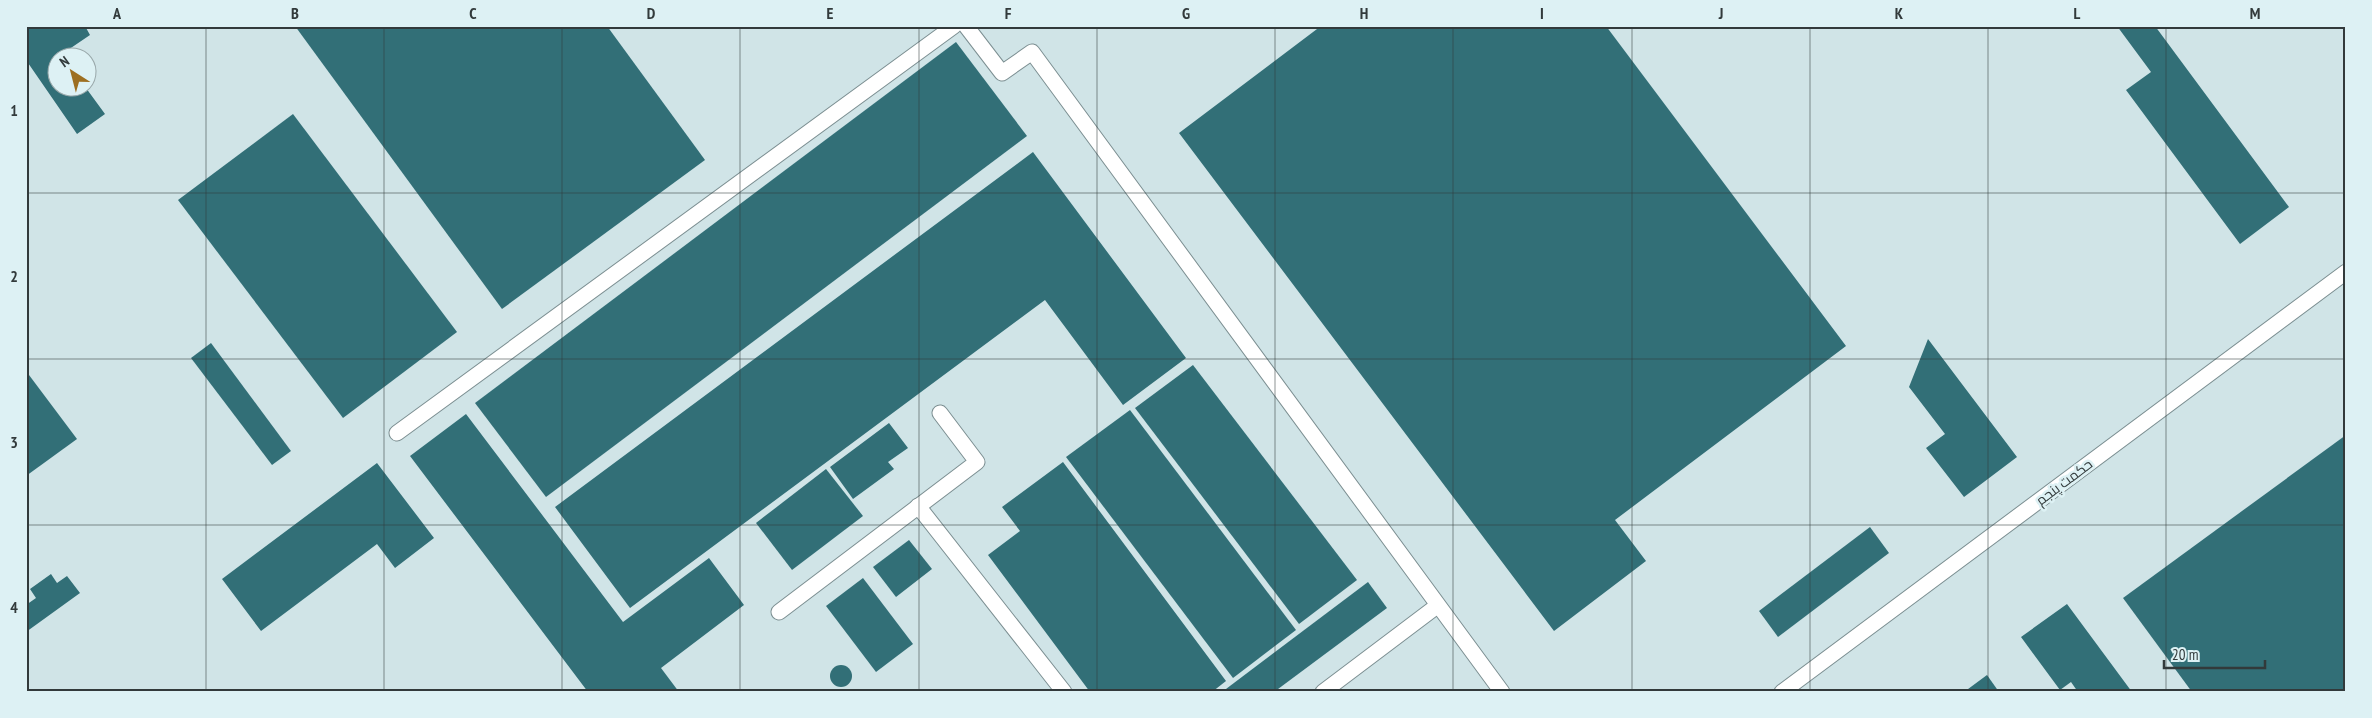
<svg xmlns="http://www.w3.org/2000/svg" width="2372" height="718" viewBox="0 0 2372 718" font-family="'PT Sans Narrow',Cairo,sans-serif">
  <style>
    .building { fill: #326f77 }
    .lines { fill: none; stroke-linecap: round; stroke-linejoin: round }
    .lane-casing { stroke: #7c8f92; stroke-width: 17 }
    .lane { stroke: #fff; stroke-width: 15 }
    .grid { fill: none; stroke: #323a3b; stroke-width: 1; stroke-opacity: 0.55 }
    .labels { text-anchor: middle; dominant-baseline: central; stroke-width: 5; stroke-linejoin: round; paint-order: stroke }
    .street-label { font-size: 14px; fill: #323a3b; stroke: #ddf1f4 }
    .neatline { fill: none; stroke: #323a3b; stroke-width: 2 }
    .grid-label { font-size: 16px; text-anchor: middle; font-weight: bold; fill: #323a3b }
  </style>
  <rect width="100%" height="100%" fill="#d0e4e7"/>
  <g class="building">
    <polygon points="33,26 85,26 90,35 62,54 65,58 58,58 58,88 86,88 105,114 77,134 26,60 26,31"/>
    <polygon points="295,26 607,26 705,160 502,309"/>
    <polygon points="1321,26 1606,26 1846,346 1615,520 1646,561 1554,631 1179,133"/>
    <polygon points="2117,26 2155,26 2289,207 2240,244 2126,90 2151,72"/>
    <polygon points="956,42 1027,136 546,497 475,403"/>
    <polygon points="293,114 457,332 343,418 178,200"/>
    <polygon points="1033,152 1186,358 1123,405 1045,300 630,608 555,507"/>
    <polygon points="1928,339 2017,457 1964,497 1926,448 1945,434 1909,387"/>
    <polygon points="211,343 291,451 272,465 191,358"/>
    <polygon points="1193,365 1357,580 1299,624 1135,408"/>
    <polygon points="26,371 77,439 26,476"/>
    <polygon points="1130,410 1296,630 1233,678 1066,457"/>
    <polygon points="466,414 623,622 709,558 744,605 661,668 679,692 588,692 410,456"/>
    <polygon points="889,423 908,448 888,462 894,469 853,499 830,467"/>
    <polygon points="2346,435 2346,692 2192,692 2123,598"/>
    <polygon points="1063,462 1226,681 1212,692 1090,692 988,555 1020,531 1002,507"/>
    <polygon points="377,463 434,538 395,568 377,544 261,631 222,579"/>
    <polygon points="826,469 863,516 792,570 756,523"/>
    <polygon points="1870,527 1889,553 1778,637 1759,611"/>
    <polygon points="909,540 932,569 896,597 873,567"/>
    <polygon points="51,574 57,583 67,576 80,593 26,632 26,605 36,598 30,589"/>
    <polygon points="863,578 913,644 876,672 826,606"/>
    <polygon points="1368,582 1387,608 1274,692 1222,692"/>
    <polygon points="2067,604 2132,692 2078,692 2071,682 2060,690 2021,637"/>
    <circle cx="841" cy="676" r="11"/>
    <polygon points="1987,675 1999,692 1964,692"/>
  </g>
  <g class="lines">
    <g class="lane-casing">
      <g id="lane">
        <polyline points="966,26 1002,73 1032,52 1502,692"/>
        <polyline points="397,433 954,26"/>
        <polyline points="918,506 1064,692"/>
        <polyline points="779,612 977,462 940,413"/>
        <polyline points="1323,692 1437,606"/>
        <polyline points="1782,692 2346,272"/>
      </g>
    </g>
    <use href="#lane" class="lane"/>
  </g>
  <path class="grid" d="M206 26V692M384 26V692M562 26V692M740 26V692M919 26V692M1097 26V692M1275 26V692M1453 26V692M1632 26V692M1810 26V692M1988 26V692M2166 26V692M26 193H2346M26 359H2346M26 525H2346"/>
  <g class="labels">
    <g class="street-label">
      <text transform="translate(2064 482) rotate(-37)">حکمت پنجم</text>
    </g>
  </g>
  <rect width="2372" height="718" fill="none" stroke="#ddf1f4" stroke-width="55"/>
  <g transform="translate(72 72) rotate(324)"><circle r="24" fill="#ddf1f4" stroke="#99a8aa"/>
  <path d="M0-4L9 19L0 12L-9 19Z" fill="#9d6f21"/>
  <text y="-8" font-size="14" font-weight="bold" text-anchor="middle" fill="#323a3b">N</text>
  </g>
  <path d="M2164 660v8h101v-8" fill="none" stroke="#323a3b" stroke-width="2.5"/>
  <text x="2172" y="660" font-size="15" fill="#323a3b" stroke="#ddf1f4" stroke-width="4" paint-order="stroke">20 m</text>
  <rect x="28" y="28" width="2316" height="662" class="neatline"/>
  <g class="grid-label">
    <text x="117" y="19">A</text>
    <text x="295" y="19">B</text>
    <text x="473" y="19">C</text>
    <text x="651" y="19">D</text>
    <text x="830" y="19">E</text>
    <text x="1008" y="19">F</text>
    <text x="1186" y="19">G</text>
    <text x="1364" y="19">H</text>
    <text x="1542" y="19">I</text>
    <text x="1721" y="19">J</text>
    <text x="1899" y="19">K</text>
    <text x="2077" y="19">L</text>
    <text x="2255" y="19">M</text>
    <text x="14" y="116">1</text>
    <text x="14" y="282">2</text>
    <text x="14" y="448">3</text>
    <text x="14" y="613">4</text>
  </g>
</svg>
